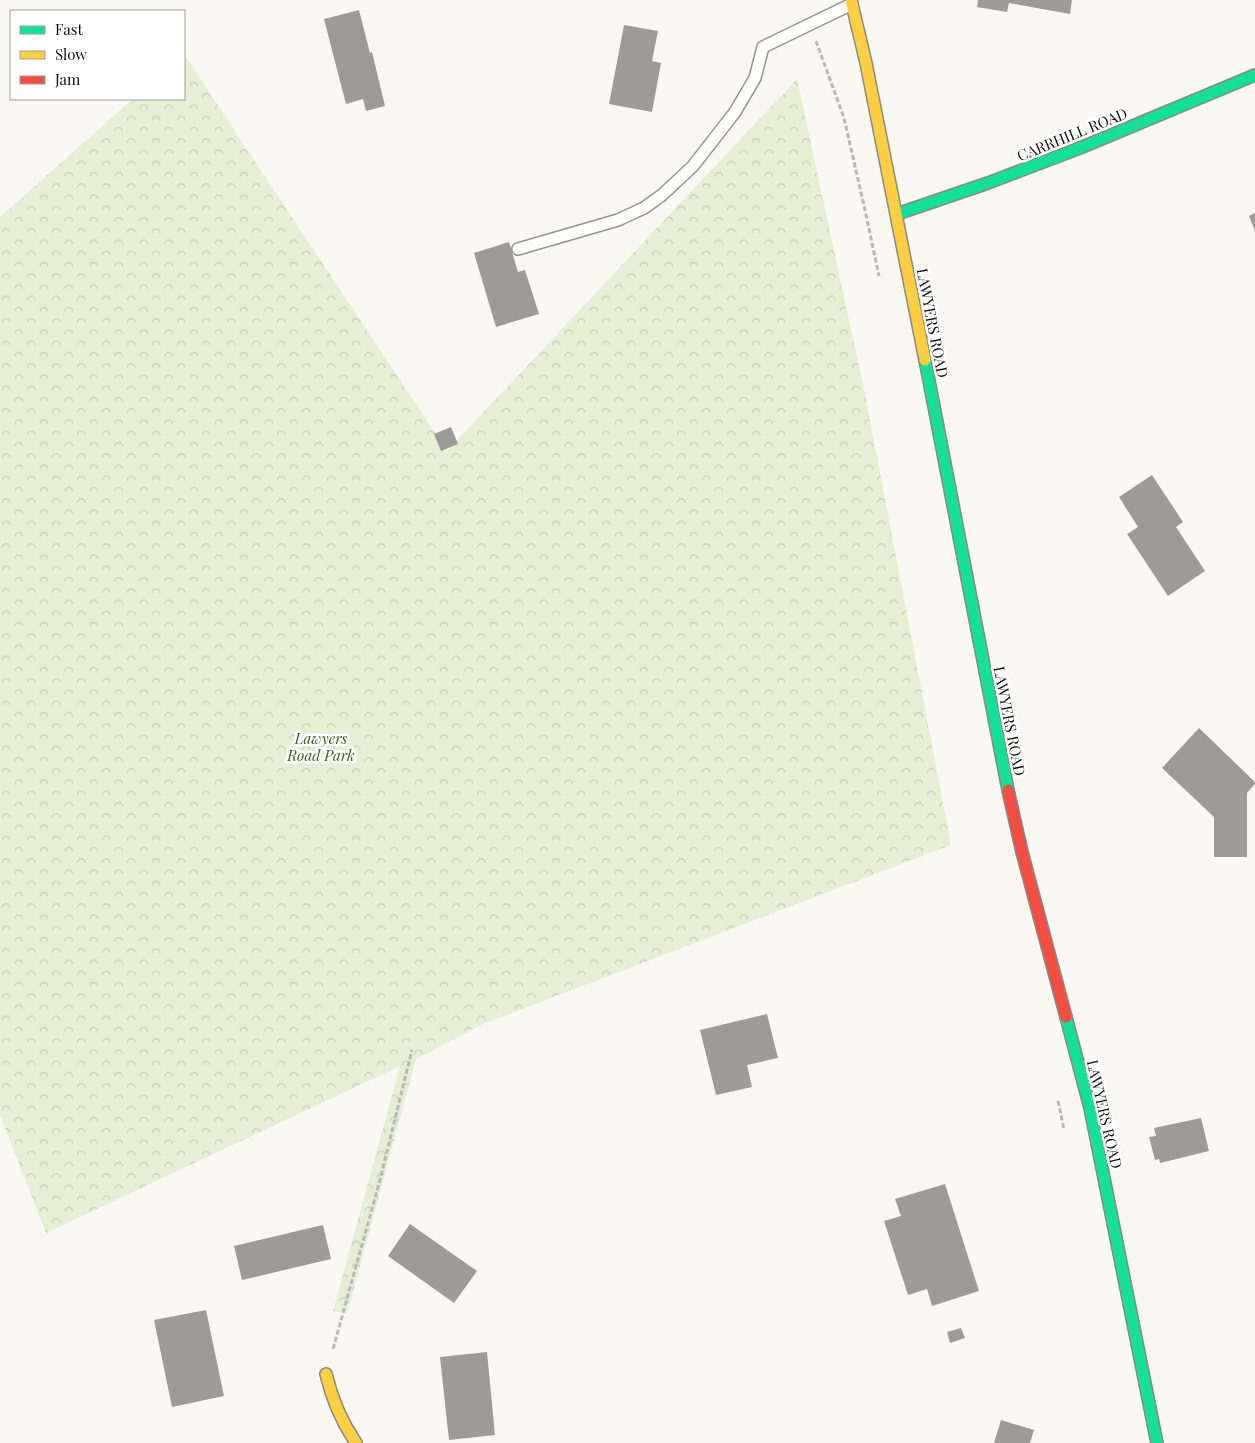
<svg xmlns="http://www.w3.org/2000/svg" width="1255" height="1443" viewBox="0 0 1255 1443" font-family="'Playfair Display',serif">
  <style>
    .park { fill: url(#park-crowns) }
    .building { fill: #9d9b98 }
    .lines { fill: none; stroke-linecap: round; stroke-linejoin: round }
    .lane-casing { stroke: #949390; stroke-width: 14 }
    .fast-casing { stroke: #8a8987; stroke-width: 14 }
    .slow-casing { stroke: #8a8987; stroke-width: 14 }
    .jam-casing { stroke: #8a8987; stroke-width: 14 }
    .path { stroke: #b8b7b6; stroke-width: 3; stroke-dasharray: 5 2.5; stroke-linecap: butt }
    .lane { stroke: #fefefd; stroke-width: 11 }
    .fast { stroke: #16e098; stroke-width: 11 }
    .slow { stroke: #ffcf43; stroke-width: 11 }
    .jam { stroke: #f24e42; stroke-width: 11 }
    .labels { text-anchor: middle; dominant-baseline: central; stroke-width: 5; stroke-linejoin: round; paint-order: stroke }
    .street-label { font-size: 15px; fill: #0d0d0d; stroke: #fff }
    .park-label { font-size: 15px; font-style: italic; fill: #366221; stroke: #fff }
  </style>
  <defs>
    <pattern id="park-crowns" width="20" height="18" patternUnits="userSpaceOnUse" patternTransform="scale(1.25)"><rect width="20" height="18" fill="#e6efd3"/><path d="M2 6a3 3 0 1 1 6 0M12 15a3 3 0 1 1 6 0" fill="none" stroke="#c4ccb4"/></pattern>
  </defs>
  <rect width="100%" height="100%" fill="#faf8f2"/>
  <polygon class="park" points="184,54 447,451 797,79 865,394 951,845 483,1024 416,1059 347,1314 333,1311 400,1066 46,1233 0,1115 0,217 133,99 184,99"/>
  <g class="building">
    <polygon points="978,0 1072,0 1070,14 1009,3 1007,12 977,7"/>
    <polygon points="359,10 370,53 372,52 385,106 366,111 363,99 346,104 324,19"/>
    <polygon points="624,25 658,31 652,61 661,63 652,112 609,104"/>
    <polygon points="1255,213 1255,231 1249,216"/>
    <polygon points="509,242 518,272 525,270 539,314 496,327 474,253"/>
    <polygon points="451,427 458,444 441,451 434,434"/>
    <polygon points="1152,475 1183,522 1176,527 1205,571 1168,596 1127,534 1138,527 1119,497"/>
    <polygon points="1199,728 1255,782 1255,784 1247,793 1247,857 1214,857 1214,817 1162,768"/>
    <polygon points="767,1014 778,1058 747,1065 752,1087 716,1095 700,1030"/>
    <polygon points="1201,1118 1209,1151 1160,1163 1159,1159 1155,1160 1149,1137 1156,1136 1154,1128"/>
    <polygon points="945,1184 979,1291 932,1306 927,1289 908,1295 884,1221 901,1216 895,1199"/>
    <polygon points="410,1224 477,1271 454,1303 388,1256"/>
    <polygon points="323,1225 331,1259 242,1280 234,1246"/>
    <polygon points="206,1310 224,1396 172,1407 154,1320"/>
    <polygon points="961,1328 965,1338 950,1343 947,1332"/>
    <polygon points="487,1352 495,1435 449,1440 440,1357"/>
    <polygon points="1001,1420 1034,1430 1030,1443 994,1443"/>
  </g>
  <g class="lines">
    <g class="lane-casing">
      <polyline id="lane" points="518,249 618,220 644,208 662,195 693,166 735,112 755,78 763,47 852,4"/>
    </g>
    <g class="fast-casing">
      <g id="fast">
        <polyline points="897,214 988,183 1080,148 1255,75"/>
        <polyline points="925,360 1008,790"/>
        <polyline points="1066,1017 1090,1108 1157,1443"/>
      </g>
    </g>
    <g class="slow-casing">
      <g id="slow">
        <polyline points="851,0 866,63 925,360"/>
        <path d="M326 1374C332 1399 341 1421 356 1443"/>
      </g>
    </g>
    <g class="jam-casing">
      <polyline id="jam" points="1008,790 1022,852 1066,1017"/>
    </g>
    <g class="path">
      <polyline points="816,41 844,118 865,210 879,276"/>
      <polyline points="1058,1101 1064,1129"/>
      <polyline points="333,1349 380,1180 412,1050"/>
    </g>
    <use href="#lane" class="lane"/>
    <use href="#fast" class="fast"/>
    <use href="#slow" class="slow"/>
    <use href="#jam" class="jam"/>
  </g>
  <g class="labels">
    <g class="street-label">
      <text transform="translate(1072 134) rotate(-22)">CARRHILL ROAD</text>
      <text transform="translate(933 323) rotate(79)">LAWYERS ROAD</text>
      <text transform="translate(1010 721) rotate(79)">LAWYERS ROAD</text>
      <text transform="translate(1105 1114) rotate(77)">LAWYERS ROAD</text>
    </g>
    <g class="park-label">
      <text x="321" y="738">Lawyers<tspan x="321" dy="17">Road Park</tspan></text>
    </g>
  </g>
  <rect x="10" y="10" width="175" height="90" fill="#ffffff" stroke="#9e9e9e"/>
  <rect x="20" y="26" width="25" height="8" fill="#16e098" stroke="#9e9e9e"/>
  <text x="55" y="35" font-size="15" fill="#0d0d0d">Fast</text>
  <rect x="20" y="51" width="25" height="8" fill="#ffcf43" stroke="#9e9e9e"/>
  <text x="55" y="60" font-size="15" fill="#0d0d0d">Slow</text>
  <rect x="20" y="76" width="25" height="8" fill="#f24e42" stroke="#9e9e9e"/>
  <text x="55" y="85" font-size="15" fill="#0d0d0d">Jam</text>
</svg>
